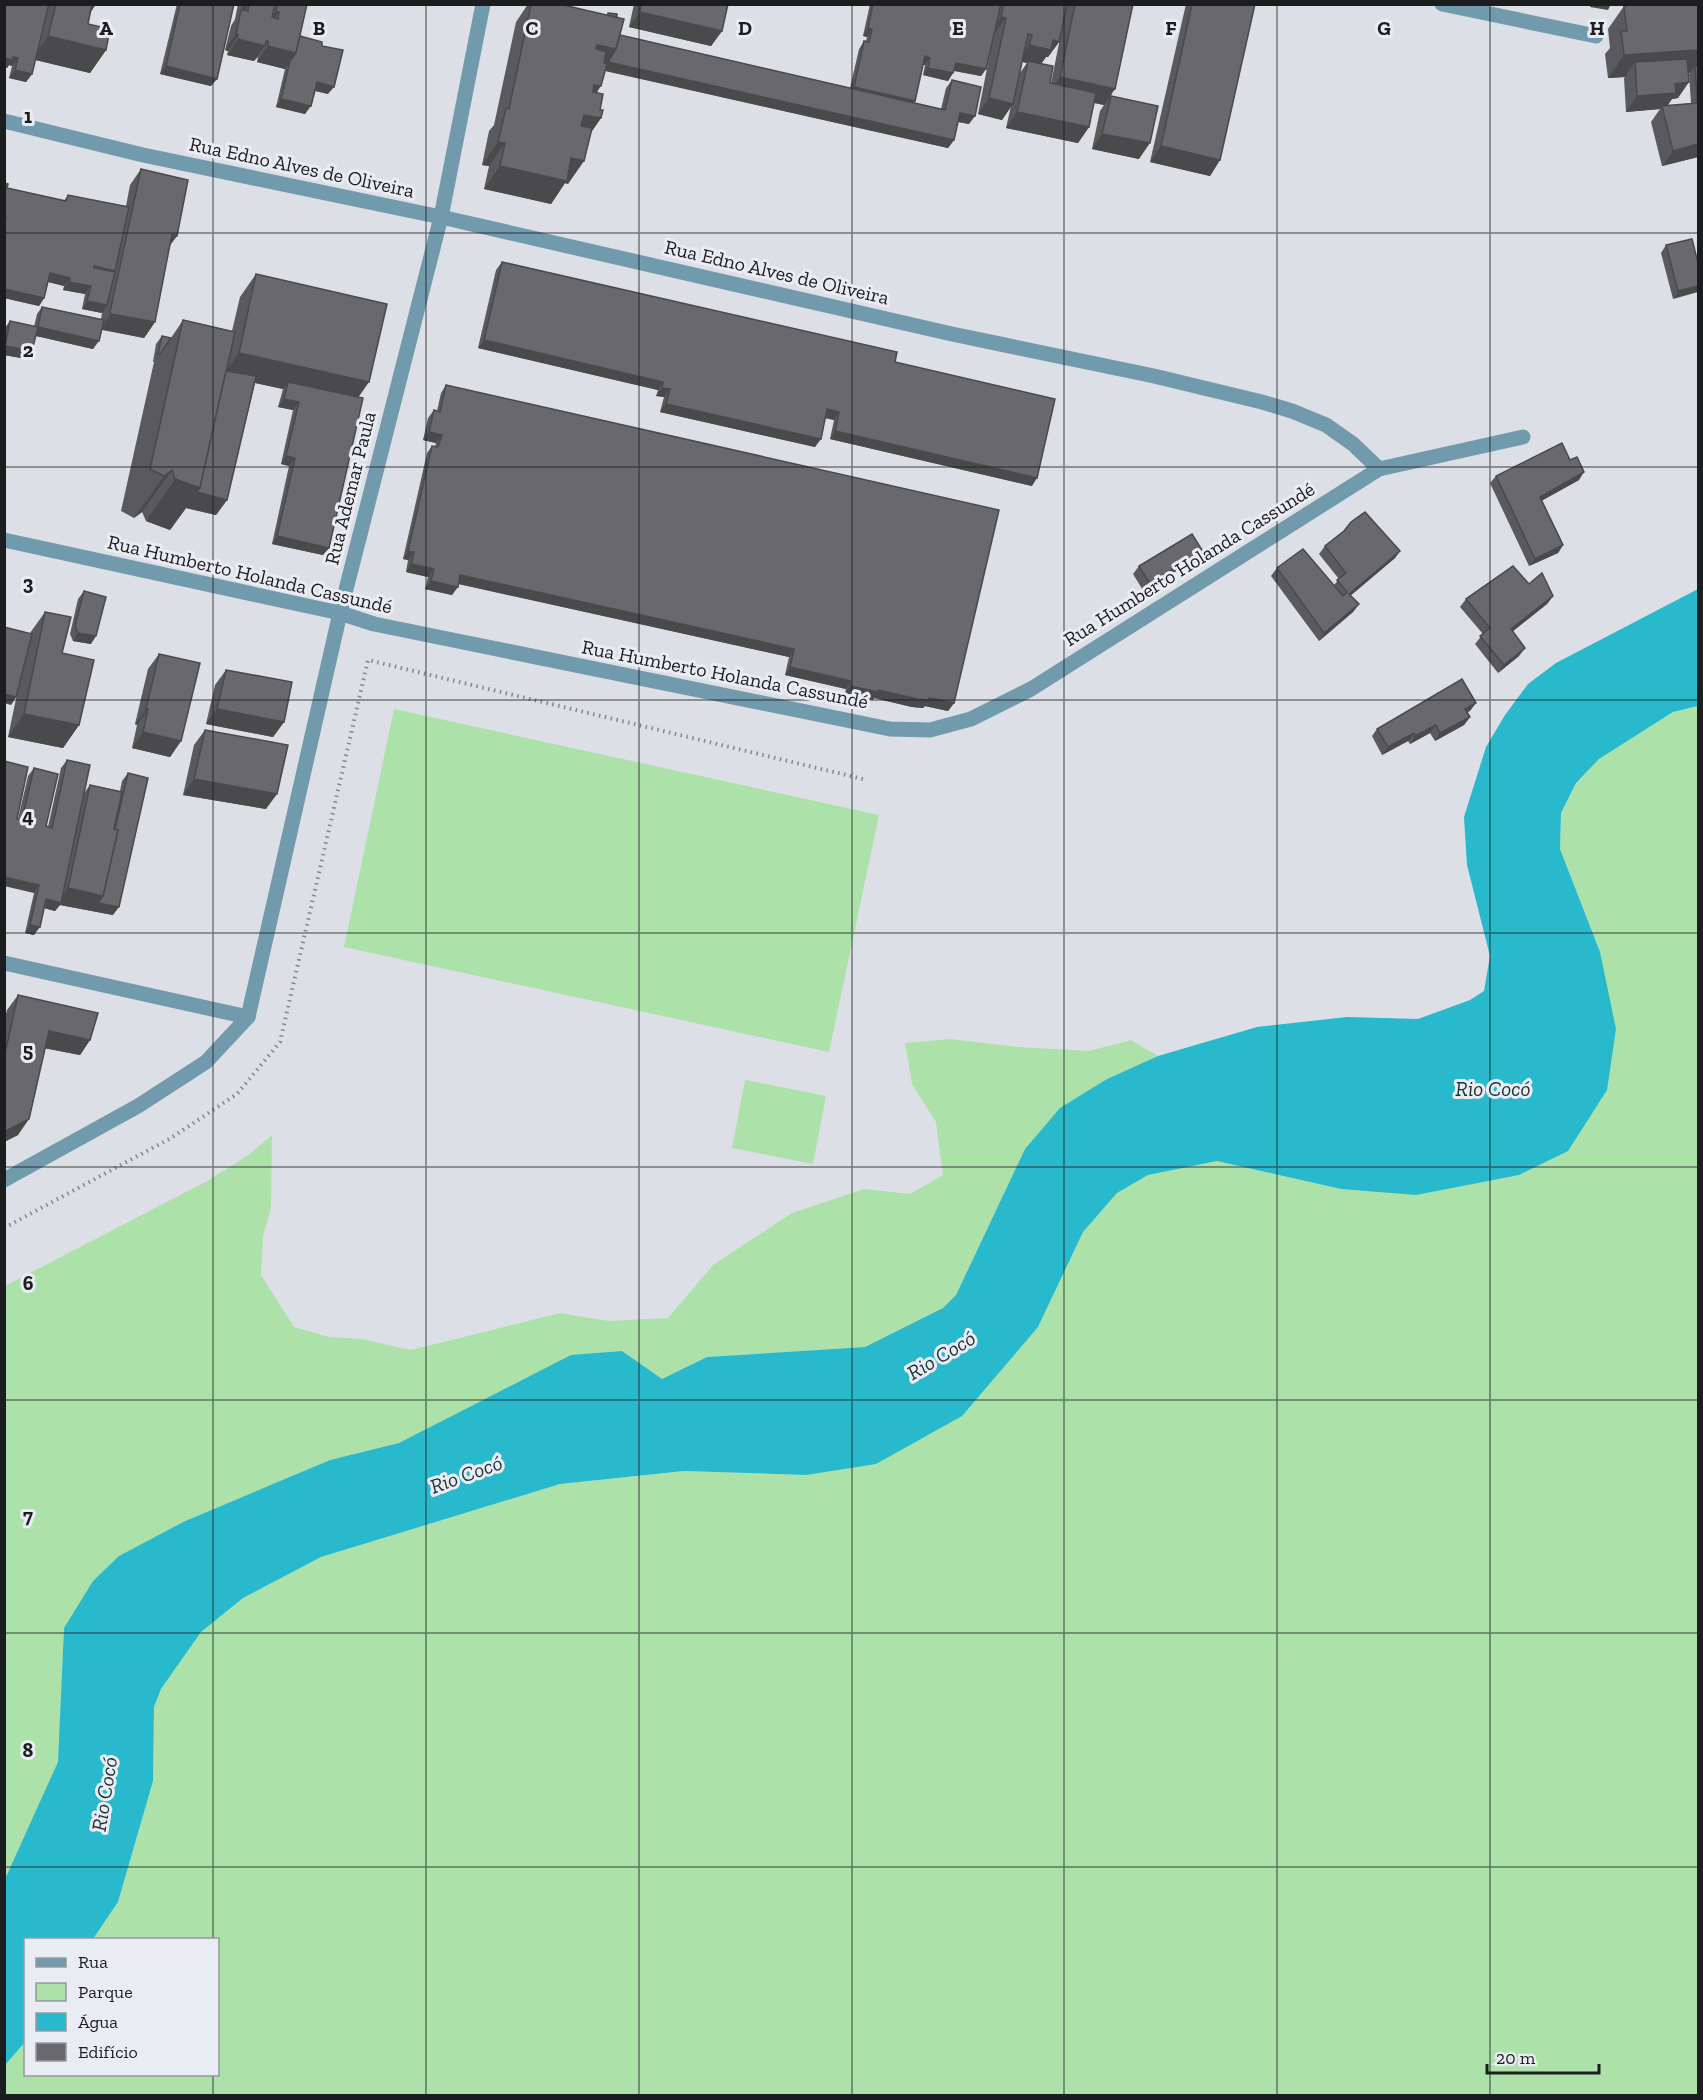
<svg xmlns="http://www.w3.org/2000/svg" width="1703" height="2100" viewBox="0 0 1703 2100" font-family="'Zilla Slab',serif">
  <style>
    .green { fill: #ace2aa }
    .water { fill: #28b9cc }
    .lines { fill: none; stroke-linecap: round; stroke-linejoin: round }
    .path { stroke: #85878c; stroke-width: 4; stroke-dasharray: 1.5 4.5; stroke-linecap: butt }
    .minor { stroke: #729aad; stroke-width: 15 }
    .wall { fill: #5a595e; fill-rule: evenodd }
    .shaded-wall { fill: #4a494c }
    .building { fill: #69686d; stroke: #4a494c; stroke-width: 1.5 }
    .grid { fill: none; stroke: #1c1d1f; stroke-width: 1.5; stroke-opacity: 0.55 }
    .labels { text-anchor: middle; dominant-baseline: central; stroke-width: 6; stroke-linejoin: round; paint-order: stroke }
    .street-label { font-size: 20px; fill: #1c1d1f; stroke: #e9ecf2 }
    .water-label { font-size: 21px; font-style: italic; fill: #1b3235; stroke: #e9ecf2 }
    .grid-label { font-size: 20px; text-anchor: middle; font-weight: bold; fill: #1c1d1f; stroke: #e9ecf2; stroke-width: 6; stroke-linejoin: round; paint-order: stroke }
  </style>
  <rect width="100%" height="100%" fill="#dcdfe5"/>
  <g class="green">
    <polygon points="1698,706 1698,2095 5,2096 4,2065 25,2042 26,2074 218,2074 218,1940 93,1939 118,1902 153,1781 154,1707 161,1689 201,1632 243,1598 321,1557 560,1484 684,1471 806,1475 1038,1327 1083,1232 1117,1193 1148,1175 1217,1161 1341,1189 1600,952 1560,849 1561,813 1576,783 1599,759 1673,712"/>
    <polygon points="394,709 879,815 829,1052 344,947"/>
    <polygon points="951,1039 1018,1047 1089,1051 1131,1040 1158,1056 1107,1079 1060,1109 1025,1149 956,1295 943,1308 865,1347 707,1357 662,1379 622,1351 399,1443 330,1460 183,1522 119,1556 64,1628 59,1762 5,1879 5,1286 209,1180 250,1154 272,1135 271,1208 263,1236 261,1275 294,1327 329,1337 361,1339 411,1350 560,1313 608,1321 668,1318 713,1265 792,1213 864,1189 910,1194 943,1175 936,1122 912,1084 905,1043"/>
    <polygon points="745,1080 826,1096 813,1164 732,1148"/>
  </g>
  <polygon class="water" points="1698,589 1698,706 1673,712 1599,759 1576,783 1561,813 1560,849 1600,952 1616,1029 1607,1090 1568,1151 1519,1175 1416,1195 1341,1189 1217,1161 1148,1175 1117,1193 1083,1232 1038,1327 962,1416 876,1464 806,1475 684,1471 560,1484 321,1557 243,1598 201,1632 161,1689 154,1707 153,1781 118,1902 93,1939 26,1940 25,2042 5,2065 5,1879 58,1762 64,1628 93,1581 119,1556 183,1522 330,1460 399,1443 571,1355 622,1351 662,1379 707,1357 865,1347 943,1308 956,1295 1025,1149 1060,1108 1107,1079 1158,1056 1257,1027 1347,1017 1418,1019 1470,1000 1484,991 1490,956 1467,865 1464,817 1486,747 1505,715 1528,684 1556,663"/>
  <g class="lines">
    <polyline class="path" points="4,1228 171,1138 237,1094 280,1042 368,660 867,780"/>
    <g class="minor">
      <polyline points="1442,4 1596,36"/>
      <polyline points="4,121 143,155 441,217 952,334 1154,376 1262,402 1292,411 1326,425 1353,444 1379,469 1523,437"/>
      <polyline points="4,540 340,613 374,624 890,729 930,730 971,719 1031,689 1379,469"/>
      <polyline points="4,963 248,1017"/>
      <polyline points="248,1017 340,613 441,217 483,4"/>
      <polyline points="4,1180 138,1106 206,1062 248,1017"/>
    </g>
  </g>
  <g class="wall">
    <polygon points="4,4 96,4 90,13 88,24 106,50 90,73 35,60 32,74 26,82 9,78 12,66 9,65 7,68"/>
    <polygon points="177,4 234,4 211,86 160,74"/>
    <polygon points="238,4 307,4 300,36 322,46 328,94 315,91 305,114 276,107 285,69 257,62 258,57 254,61 227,55 228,51 225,50 231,26 235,19"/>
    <path d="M528 4H559L607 15 608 13 617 17 620 35 850 88 859 49 864 41H866L867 37 863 36 870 4H1067L1059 42 1048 57H1046L1041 64 1051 83 1067 4H1133L1111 96 1139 159 1092 149 1100 111 1104 105 1094 103 1089 127 1078 143 1006 128 1011 106 1002 120 978 114 994 33 986 69 981 76 954 71 948 81 923 75 925 65H923L915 101 914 103 941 109 946 88 952 80 969 124 958 122 954 140 948 148 605 71 597 93 601 118 592 131 568 184 565 183 551 204 484 189 489 166 482 165 489 131 494 125 516 22ZM1022 62 1027 63 1020 73Z"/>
    <polygon points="634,4 728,4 722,31 711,46 629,27"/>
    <polygon points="1186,4 1255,4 1220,160 1210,176 1150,162"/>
    <path d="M1698 4V157L1662 166 1651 122 1660 109 1626 112 1624 78 1625 77 1608 78 1605 54 1610 48 1608 29 1624 6ZM1689 73H1690L1689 74 1691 103 1667 106 1672 99 1678 98Z"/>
    <polygon points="141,169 169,247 155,322 144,338 102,330 93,349 36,336 32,351 27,359 4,355 4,329 10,321 34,327 37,314 42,307 101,319 102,313 82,309 85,294 63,290 64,286 48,282 44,298 39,306 4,298 4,183 7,188 64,201 68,195 126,206 130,185"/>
    <polygon points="1666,245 1698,263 1673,299 1661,253"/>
    <polygon points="502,262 895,362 1032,486 830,439 834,420 825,418 815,447 660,412 664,397 656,396 658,390 478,348 496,270"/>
    <polygon points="256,274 358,397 329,548 323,555 272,544 289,466 281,464 293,410 278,407 283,389 255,383 227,500 216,515 186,508 170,530 146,521 142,512 134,518 121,511 154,362 153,362 156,344 162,336 171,338 183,320 232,331 240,297"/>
    <polygon points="446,385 954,703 948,711 925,706 923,708 912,707 874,698 873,700 845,693 846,689 785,675 789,657 458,584 452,595 425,589 428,577 406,572 408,560 403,559 427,453 432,446 435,446 436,443 423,440 428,418 434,410 437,411 441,393"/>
    <polygon points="1496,476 1579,480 1541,501 1563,545 1558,553 1529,566 1490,483"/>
    <polygon points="1325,546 1400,551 1395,558 1350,596 1359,604 1353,612 1319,641 1271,576 1277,568 1334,585 1339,579 1319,554"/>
    <polygon points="1196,558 1144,592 1133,574 1139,566"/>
    <polygon points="1529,584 1553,596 1547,604 1512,632 1519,656 1498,673 1475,644 1483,634 1460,607 1466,599"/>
    <polygon points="84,591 91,644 73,641 70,634 78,599"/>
    <polygon points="45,612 62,653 79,725 63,748 8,737 17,694 16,697 11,705 30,633"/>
    <polygon points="159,654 181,741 170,757 132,748 137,725 135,724 148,669"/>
    <polygon points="226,670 284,722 273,737 206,724 215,685"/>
    <polygon points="1470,711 1467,712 1470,717 1464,725 1435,741 1430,733 1410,744 1408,741 1382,755 1372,736 1377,729"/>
    <polygon points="205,730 266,809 183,795 194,745"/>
    <polygon points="67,760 85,792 90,785 120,791 122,781 128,773 113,915 60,905 55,911 44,908 34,935 25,933 34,893 18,819 28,776 34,768 46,826 48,827 61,768"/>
    <polygon points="18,995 90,1040 80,1055 45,1048 18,1135 4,1142 4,1022 7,1010"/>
  </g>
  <g class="shaded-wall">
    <polygon points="89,4 96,4 84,22"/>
    <polygon points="245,4 249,4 240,18 241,10"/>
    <polygon points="1592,4 1611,4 1608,10 1590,7"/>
    <polygon points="276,11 279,12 268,28 265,27"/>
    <polygon points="640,12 722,31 711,46 629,27"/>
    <polygon points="1001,17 1006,18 995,33 990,33"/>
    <polygon points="868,28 872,29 867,37 863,36"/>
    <polygon points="236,34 238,35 228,51 225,50"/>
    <polygon points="48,36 106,50 90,73 32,59"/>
    <polygon points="238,39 266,41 268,41 254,61 227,55"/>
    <polygon points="1053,40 1059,42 1048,57 1046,57 1040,65 1028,61 1027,63 1019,61 1029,45"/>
    <polygon points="597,45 616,49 954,140 948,148 602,70 581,68"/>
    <polygon points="268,46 296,53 285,69 257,62"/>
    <polygon points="1698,50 1698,72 1695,66 1690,73 1636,76 1635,62 1625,77 1608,78 1624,55"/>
    <polygon points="925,56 930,58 925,65 919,64"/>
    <polygon points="13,57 18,58 12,66 9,65 7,68 4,67 4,58"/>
    <polygon points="956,63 986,69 981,76 950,70"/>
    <polygon points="166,66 217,79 211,86 160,74"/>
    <polygon points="928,68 953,73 948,81 923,75"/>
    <polygon points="15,70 32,74 26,82 9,78"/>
    <polygon points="1060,77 1115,89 1104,105 1049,93"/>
    <polygon points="317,82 334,87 328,94 312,90"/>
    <polygon points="1689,82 1678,98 1672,99 1665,109 1662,106 1660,109 1626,112 1637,96 1675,84"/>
    <polygon points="594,85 601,86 585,109"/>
    <polygon points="854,87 915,101 910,109 848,95"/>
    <polygon points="989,98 1013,104 1002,120 978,114"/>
    <polygon points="281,99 311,106 305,114 276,107"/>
    <polygon points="1017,112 1089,127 1078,143 1006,128"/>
    <polygon points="960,113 975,116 969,124 954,121"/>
    <polygon points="584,115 601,118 585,141 568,138"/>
    <polygon points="1102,134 1150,143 1139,159 1092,149"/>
    <polygon points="498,142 505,143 489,166 482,165"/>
    <polygon points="1698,144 1698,157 1662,166 1673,151"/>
    <polygon points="1161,146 1220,160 1210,176 1150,162"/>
    <polygon points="571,158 584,161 568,184 565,183 551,204 484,189 500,166"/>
    <polygon points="172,234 177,236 166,251"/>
    <polygon points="94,266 115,271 110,279 89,274"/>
    <polygon points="50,273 70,278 64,286 45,281"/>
    <polygon points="69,282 91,286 85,294 63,290"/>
    <polygon points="1698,286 1698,292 1673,299 1678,291"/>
    <polygon points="4,289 44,298 39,306 4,298"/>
    <polygon points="87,301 107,305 102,313 82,309"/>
    <polygon points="111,314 155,322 144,338 100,329"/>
    <polygon points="38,327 99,341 93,349 32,335"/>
    <polygon points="484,340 663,382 658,390 478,348"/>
    <polygon points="5,346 32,351 27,359 4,355"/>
    <polygon points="239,353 369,382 353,405 288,382 283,389 222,376"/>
    <polygon points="662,388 670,389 664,397 656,396"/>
    <polygon points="284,399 299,402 293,410 278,407"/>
    <polygon points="666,404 821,439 815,447 660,412"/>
    <polygon points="827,409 839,412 834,420 821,417"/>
    <polygon points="835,431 1037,478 1032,486 830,439"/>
    <polygon points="429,432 442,435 436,443 423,440"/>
    <polygon points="286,456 295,458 289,466 281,464"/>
    <polygon points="172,470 142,512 134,518 164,476"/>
    <polygon points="1584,472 1579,480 1534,505 1540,497"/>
    <polygon points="175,479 200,488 227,500 216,515 186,508 170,530 146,521"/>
    <polygon points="277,536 329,548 323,555 272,544"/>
    <polygon points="1563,545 1558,553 1529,566 1535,559"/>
    <polygon points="1202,550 1196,558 1144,592 1150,584"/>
    <polygon points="408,551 414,552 408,560 403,559"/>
    <polygon points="1400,551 1395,558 1343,602 1349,594"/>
    <polygon points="411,564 434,569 428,577 406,572"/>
    <polygon points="460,575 794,649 789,657 455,583"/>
    <polygon points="431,581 458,587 452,595 425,589"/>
    <polygon points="1553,596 1547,604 1505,637 1511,629"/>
    <polygon points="1359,604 1353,612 1319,641 1324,633"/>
    <polygon points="78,633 96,636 91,644 73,641"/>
    <polygon points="1525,648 1519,656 1498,673 1504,665"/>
    <polygon points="790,667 851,681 846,689 785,675"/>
    <polygon points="850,686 929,698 954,703 948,711 925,706 923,708 912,707 874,698 873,700 845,693"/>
    <polygon points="4,694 16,697 11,705 4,703"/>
    <polygon points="1476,703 1470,711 1459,717 1465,709"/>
    <polygon points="146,709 148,709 137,725 135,724"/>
    <polygon points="217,709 284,722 273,737 206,724"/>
    <polygon points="24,714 79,725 63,748 8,737"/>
    <polygon points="1470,717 1464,725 1435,741 1440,733"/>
    <polygon points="1436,725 1430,733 1410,744 1415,736"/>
    <polygon points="143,732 181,741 170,757 132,748"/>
    <polygon points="1414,733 1408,741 1382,755 1388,747"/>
    <polygon points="194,779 277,794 266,809 183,795"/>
    <polygon points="4,877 39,885 34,893 4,886"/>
    <polygon points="68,888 103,896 119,907 113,915 60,905 55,911 40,907 46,899 58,902"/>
    <polygon points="30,925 40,927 34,935 25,933"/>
    <polygon points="49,1031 90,1040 80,1055 38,1047"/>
    <polygon points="29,1119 18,1135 4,1142 4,1132"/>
  </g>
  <g class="building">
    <polygon points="4,4 49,4 32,74 15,70 18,58 13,57 13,60 4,58"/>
    <polygon points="56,4 92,4 88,24 110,29 106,50 48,36"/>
    <polygon points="180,4 234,4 217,79 166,66"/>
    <polygon points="249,4 275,4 272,17 278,19 279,12 276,11 278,4 307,4 296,53 268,46 268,41 266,41 265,46 238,39 238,35 236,34 241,10 248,11"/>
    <polygon points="531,4 559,4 624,19 616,49 597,45 596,49 606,52 604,63 607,64 601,86 594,85 593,92 603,94 600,110 603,110 601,118 584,115 581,126 592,128 584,161 571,158 567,181 500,166 505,143 498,142 506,108 509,109"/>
    <polygon points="641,4 728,4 722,31 640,12"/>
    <polygon points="873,4 1001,4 986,69 956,63 953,73 928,68 930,58 925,56 915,101 854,87 864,41 869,42 872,29 868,28"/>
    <polygon points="1004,4 1067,4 1059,42 1053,40 1051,50 1029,45 1032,35 1028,34 1013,104 989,98 1006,18 1001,17"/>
    <polygon points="1075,4 1133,4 1115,89 1060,77"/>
    <polygon points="1192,4 1255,4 1220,160 1161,146"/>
    <polygon points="1638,4 1698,4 1698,50 1624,55 1621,31 1627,31 1624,6"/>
    <polygon points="608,13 617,14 617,17 608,15"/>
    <polygon points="620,35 945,110 952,80 981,87 975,116 960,113 954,140 608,62 616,49"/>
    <polygon points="300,36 322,42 322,46 343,50 334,87 317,82 311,106 281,99 290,61 296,53"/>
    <polygon points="1687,59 1689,82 1675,84 1676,93 1637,96 1635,62"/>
    <polygon points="1028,61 1053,66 1050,83 1096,93 1089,127 1017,112"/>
    <polygon points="1695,66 1698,66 1698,100 1697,100"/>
    <polygon points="1111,96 1158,106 1150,143 1102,134"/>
    <polygon points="1698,103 1698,144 1673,151 1662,106"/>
    <polygon points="141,169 188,180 177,236 172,234 155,322 111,314 110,312"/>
    <polygon points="4,183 8,184 7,188 66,201 68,195 129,207 115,271 94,266 94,268 115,272 107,305 87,301 91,286 69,282 70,278 50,273 44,298 4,289 4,224 6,217 4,216"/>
    <polygon points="1692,239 1698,263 1698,286 1678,291 1666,245"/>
    <polygon points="502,262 897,352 895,362 1055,399 1037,478 835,431 839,412 827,409 821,439 666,404 670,389 662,388 663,382 484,340"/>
    <polygon points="256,274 387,304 369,382 239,353"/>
    <polygon points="42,307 104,320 99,341 38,327"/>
    <polygon points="183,320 235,332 200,488 175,479 172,470 164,476 150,469"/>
    <polygon points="10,321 38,327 32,351 5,346"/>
    <polygon points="162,336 171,338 160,354 158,354"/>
    <polygon points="226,371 256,376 227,500 197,492 200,488"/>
    <polygon points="288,382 363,398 329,548 277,536 295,458 286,456 299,402 284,399"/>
    <polygon points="446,385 999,510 954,703 929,698 929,700 917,699 878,690 878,692 850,686 851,681 790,667 794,649 460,575 458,587 431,581 434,569 411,564 414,552 408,551 432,446 438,447 442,435 429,432 434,410 440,412"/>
    <polygon points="1562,443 1570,460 1577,457 1584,472 1540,497 1563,545 1535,559 1496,476"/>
    <polygon points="1365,512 1400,551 1349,594 1359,604 1324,633 1277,568 1303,549 1343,596 1347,592 1337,580 1346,573 1325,546 1344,531 1351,522"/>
    <polygon points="1192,534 1202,550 1150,584 1139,566"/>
    <polygon points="1513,566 1529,584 1542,573 1553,596 1511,629 1525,648 1504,665 1480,636 1490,628 1466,599"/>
    <polygon points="84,591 106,597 96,636 78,633 75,626"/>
    <polygon points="45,612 71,617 62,653 94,660 79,725 24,714"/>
    <polygon points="4,627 32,634 16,697 4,694"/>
    <polygon points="159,654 200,663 181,741 143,732 148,709 146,709"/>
    <polygon points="226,670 292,682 284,722 217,709"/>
    <polygon points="1462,679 1476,703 1465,709 1470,717 1440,733 1436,725 1415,736 1414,733 1388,747 1377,729"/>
    <polygon points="205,730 288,745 277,794 194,779"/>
    <polygon points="67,760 90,765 61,903 46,899 40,927 30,925 39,885 4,877 4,761 28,767 17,819 22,820 34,768 58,774 46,826 52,828"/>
    <polygon points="128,773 148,778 119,907 98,903 103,896 118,830 115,829"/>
    <polygon points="90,785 122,792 114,829 118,830 103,896 68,888"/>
    <polygon points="18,995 98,1013 90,1040 49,1031 29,1119 4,1132 4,1058"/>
  </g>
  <path class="grid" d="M213 4V1940M426 4V2096M639 4V2096M852 4V2096M1064 4V2096M1277 4V2096M1490 4V2096M4 233H1698M4 467H1698M4 700H1698M4 933H1698M4 1167H1698M4 1400H1698M4 1633H1698M4 1867H1698M213 2074V2096"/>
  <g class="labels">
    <g class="street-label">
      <text transform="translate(302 167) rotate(12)">Rua Edno Alves de Oliveira</text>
      <text transform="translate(777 272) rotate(13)">Rua Edno Alves de Oliveira</text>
      <text transform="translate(350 488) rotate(-76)">Rua Ademar Paula</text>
      <text transform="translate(1189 564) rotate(-32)">Rua Humberto Holanda Cassundé</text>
      <text transform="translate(250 574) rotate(13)">Rua Humberto Holanda Cassundé</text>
      <text transform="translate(725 674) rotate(11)">Rua Humberto Holanda Cassundé</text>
    </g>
    <g class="water-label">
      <text x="1493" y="1088">Rio Cocó</text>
      <text transform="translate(941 1355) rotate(-31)">Rio Cocó</text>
      <text transform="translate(466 1474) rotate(-20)">Rio Cocó</text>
      <text transform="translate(104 1794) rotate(-81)">Rio Cocó</text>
    </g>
  </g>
  <g class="grid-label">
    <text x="106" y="35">A</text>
    <text x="319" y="35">B</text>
    <text x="532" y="35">C</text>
    <text x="745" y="35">D</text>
    <text x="958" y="35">E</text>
    <text x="1171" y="35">F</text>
    <text x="1384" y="35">G</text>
    <text x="1597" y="35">H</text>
    <text x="28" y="123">1</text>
    <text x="28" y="357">2</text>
    <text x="28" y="590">3</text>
    <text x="28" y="823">4</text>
    <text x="28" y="1057">5</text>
    <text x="28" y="1290">6</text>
    <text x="28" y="1523">7</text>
    <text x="28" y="1757">8</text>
  </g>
  <rect width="1703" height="2100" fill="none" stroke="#1c1d1f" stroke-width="12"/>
  <rect x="24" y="1938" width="195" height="138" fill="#e9ecf2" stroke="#97999e" stroke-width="1.5"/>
  <rect x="36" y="1958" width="30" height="9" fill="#729aad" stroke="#97999e" stroke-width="1.5"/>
  <text x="78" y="1968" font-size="18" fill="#1c1d1f">Rua</text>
  <rect x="36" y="1983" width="30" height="18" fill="#ace2aa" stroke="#97999e" stroke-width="1.5"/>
  <text x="78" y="1998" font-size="18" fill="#1c1d1f">Parque</text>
  <rect x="36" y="2013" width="30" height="18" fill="#28b9cc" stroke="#97999e" stroke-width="1.5"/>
  <text x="78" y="2028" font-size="18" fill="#1c1d1f">Água</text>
  <rect x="36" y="2043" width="30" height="18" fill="#69686d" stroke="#97999e" stroke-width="1.5"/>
  <text x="78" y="2058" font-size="18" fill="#1c1d1f">Edifício</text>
  <path d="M1487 2064v9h112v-9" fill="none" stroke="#1c1d1f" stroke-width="3"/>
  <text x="1496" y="2064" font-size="18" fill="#1c1d1f" stroke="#e9ecf2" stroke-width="4.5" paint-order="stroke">20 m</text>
</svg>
